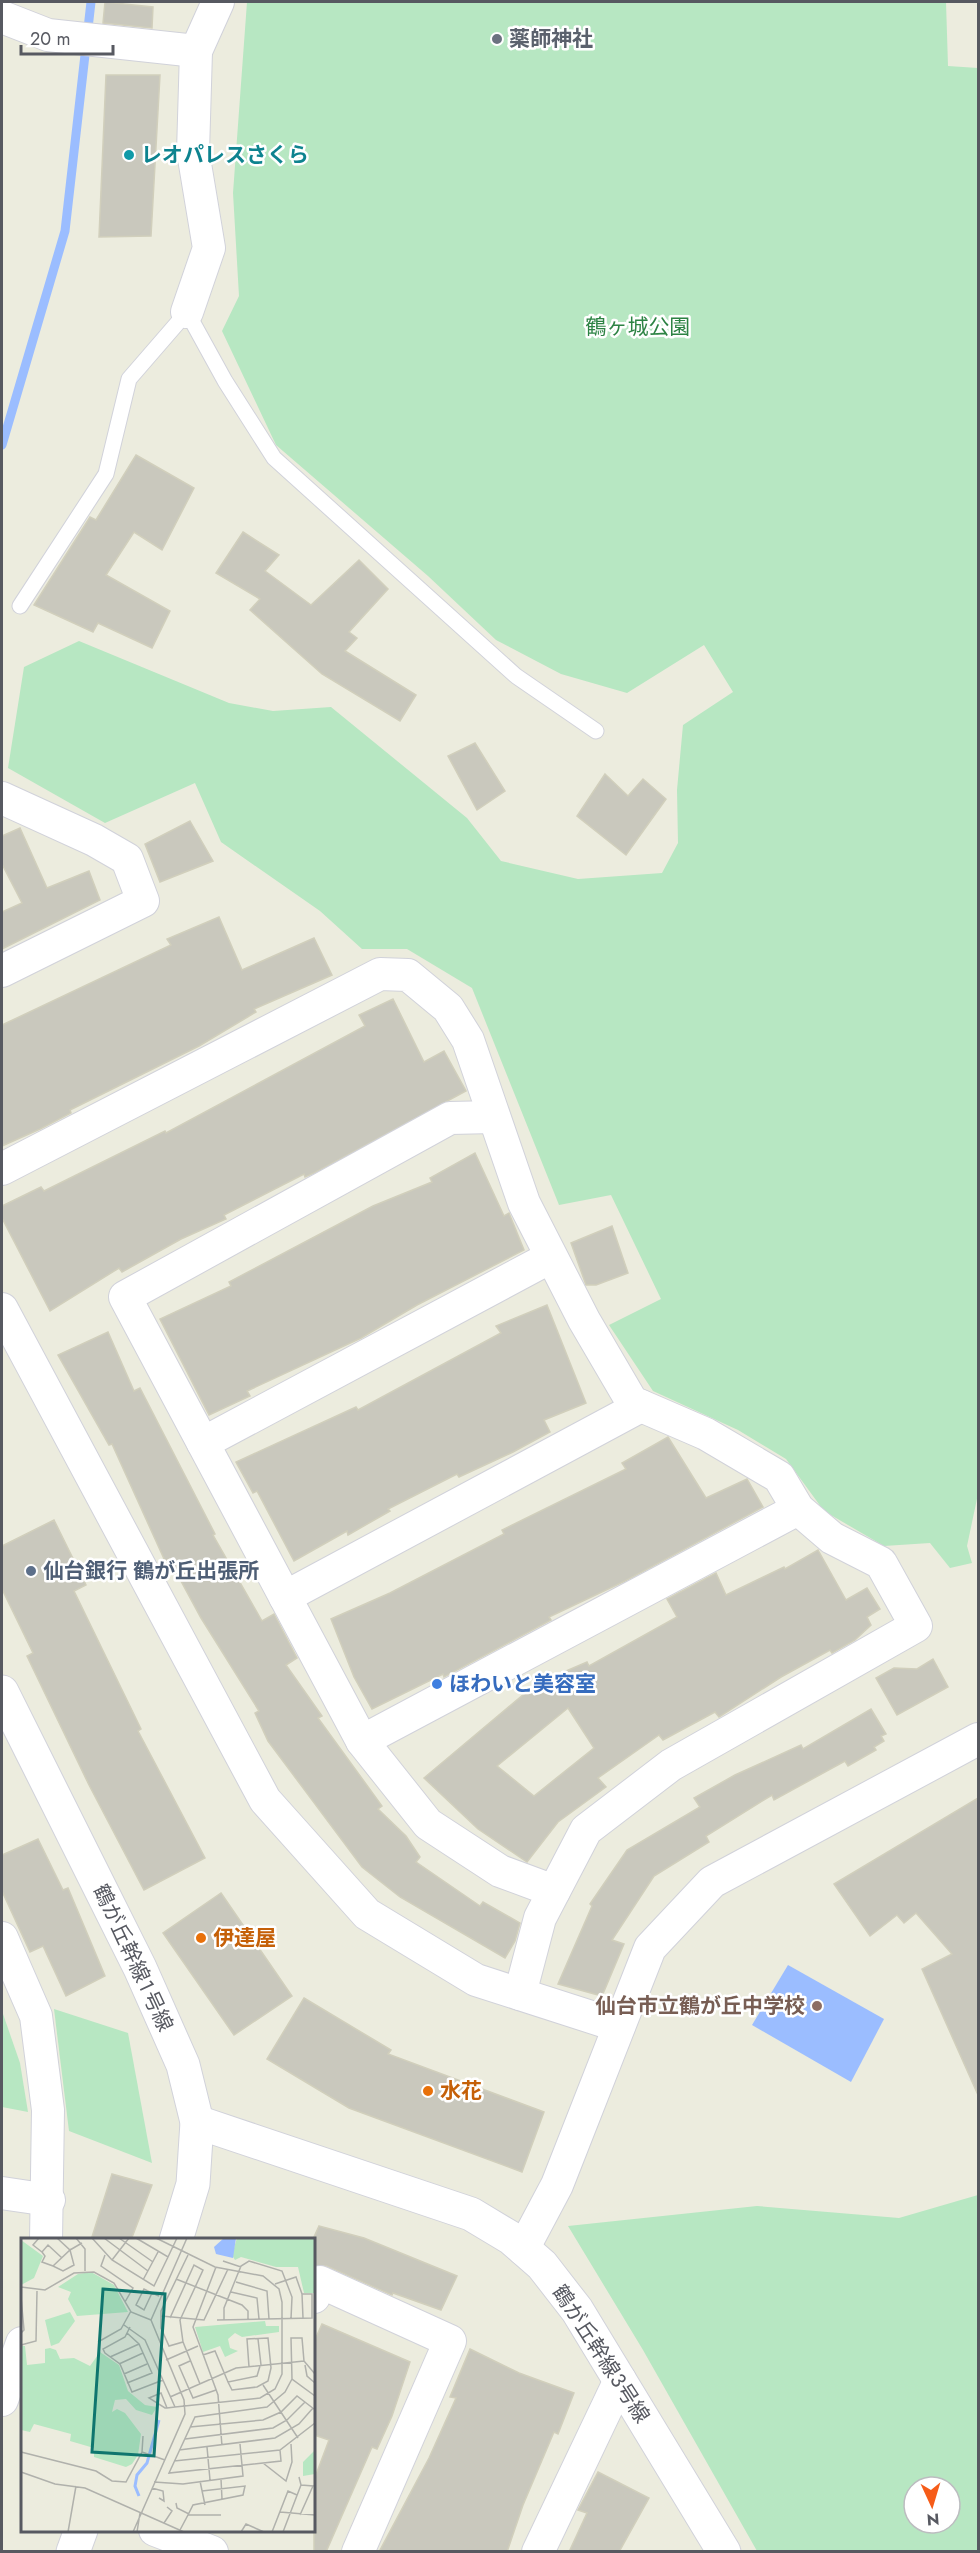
<svg xmlns="http://www.w3.org/2000/svg" width="980" height="2553" viewBox="0 0 980 2553" font-family="Jost,'Noto Sans JP',sans-serif">
  <style>
    .green { fill: #b7e7c2; fill-rule: evenodd }
    .water { fill: #9bbdff }
    .lines { fill: none; stroke-linecap: round; stroke-linejoin: round }
    .stream { stroke: #9bbdff; stroke-width: 9 }
    .building { fill: #c9c8bd; stroke: #d1cfbc; stroke-width: 1.5; fill-rule: evenodd }
    .service-casing { stroke: #d1d2da; stroke-width: 17 }
    .minor-casing { stroke: #d1d2da; stroke-width: 34 }
    .tertiary-casing { stroke: #d1d2da; stroke-width: 35 }
    .service { stroke: #fff; stroke-width: 15 }
    .minor { stroke: #fff; stroke-width: 32 }
    .tertiary { stroke: #fff; stroke-width: 33 }
    .worship-dot { fill: #6b7280; stroke: #fff; stroke-width: 2 }
    .culture-dot { fill: #0f9aa8; stroke: #fff; stroke-width: 2 }
    .service-dot { fill: #5c6f8a; stroke: #fff; stroke-width: 2 }
    .shop-dot { fill: #3f7fe0; stroke: #fff; stroke-width: 2 }
    .food-dot { fill: #e8710a; stroke: #fff; stroke-width: 2 }
    .education-dot { fill: #8d6e63; stroke: #fff; stroke-width: 2 }
    .labels { text-anchor: middle; dominant-baseline: central; stroke-width: 5; stroke-linejoin: round; paint-order: stroke }
    .worship-label { font-size: 21px; font-weight: bold; fill: #5b616d; stroke: #fff; text-anchor: start }
    .culture-label { font-size: 21px; font-weight: bold; fill: #0d838f; stroke: #fff; text-anchor: start }
    .park-label { font-size: 21px; fill: #2d8344; stroke: #fff }
    .service-label { font-size: 21px; font-weight: bold; fill: #4e5e75; stroke: #fff; text-anchor: start }
    .shop-label { font-size: 21px; font-weight: bold; fill: #366cbe; stroke: #fff; text-anchor: start }
    .food-label { font-size: 21px; font-weight: bold; fill: #c56008; stroke: #fff; text-anchor: start }
    .street-label { font-size: 21px; fill: #575961; stroke: #fff }
    .education-label { font-size: 21px; font-weight: bold; fill: #785e54; stroke: #fff; text-anchor: end }
    .inset-river { fill: none; stroke: #9bbdff; stroke-width: 3 }
    .inset-road { fill: none; stroke: #b0b1ac; stroke-width: 1.5 }
    .view { fill: #0f766e; fill-opacity: 0.15; stroke: #0f766e; stroke-width: 3 }
    .inset-edge { fill: none; stroke: #575961; stroke-width: 3 }
  </style>
  <rect width="100%" height="100%" fill="#ececde"/>
  <g class="green">
    <polygon points="247,2 946,2 948,66 978,68 978,1494 967,1546 972,1563 950,1568 930,1543 884,1546 824,1511 786,1459 738,1430 653,1391 609,1325 661,1299 611,1195 559,1205 472,988 407,949 362,949 320,911 221,842 195,783 105,823 8,768 24,667 79,641 229,703 273,711 331,707 467,818 501,861 578,879 662,873 678,843 677,790 683,725 733,692 704,645 627,693 561,674 496,640 428,576 276,445 222,331 239,296 233,193"/>
    <polygon points="54,2009 128,2033 152,2163 69,2131"/>
    <polygon points="2,2011 20,2063 28,2112 2,2107"/>
    <path d="M978 2195V2551H757L643 2350 568 2226 757 2206 899 2218ZM914 2487H950V2523H914Z"/>
  </g>
  <polygon class="water" points="788,1965 884,2019 851,2082 752,2025"/>
  <g class="lines">
    <polyline class="stream" points="2,445 65,231 91,2"/>
  </g>
  <g class="building">
    <polygon points="105,2 153,7 152,28 103,23"/>
    <polygon points="106,75 160,75 151,236 99,237"/>
    <polygon points="136,455 194,488 162,550 134,532 106,575 170,611 152,648 98,623 93,632 34,605 90,517 96,520"/>
    <polygon points="243,532 279,555 265,571 311,605 359,560 388,589 349,632 357,638 345,651 416,695 400,721 322,674 250,610 260,599 216,573"/>
    <polygon points="475,743 505,791 477,810 448,756"/>
    <polygon points="605,774 628,796 643,779 666,799 626,855 577,816"/>
    <polygon points="190,821 213,861 160,882 145,844"/>
    <polygon points="20,828 47,888 89,871 100,900 2,949 2,912 22,903 2,864 2,836"/>
    <polygon points="219,917 242,970 314,938 332,975 254,1009 256,1012 199,1046 70,1110 71,1113 40,1129 2,1146 2,1025 171,945 167,939"/>
    <polygon points="393,999 424,1062 444,1051 466,1091 314,1173 305,1177 304,1174 224,1215 226,1219 181,1239 122,1272 119,1268 50,1311 2,1218 2,1206 41,1187 44,1191 165,1131 166,1133 365,1026 359,1015"/>
    <polygon points="475,1153 504,1216 509,1213 524,1250 417,1305 361,1338 247,1391 250,1396 209,1415 160,1319 231,1286 229,1282 373,1206 432,1182 430,1178"/>
    <polygon points="612,1226 628,1273 596,1285 586,1285 571,1243"/>
    <polygon points="547,1305 586,1403 544,1420 550,1432 513,1452 459,1477 457,1474 388,1509 390,1511 348,1535 347,1531 294,1561 257,1491 253,1493 236,1462 356,1407 358,1410 501,1333 496,1326"/>
    <polygon points="108,1332 134,1391 140,1388 215,1534 213,1535 262,1621 274,1614 297,1658 286,1665 322,1716 318,1718 382,1806 378,1809 406,1836 420,1857 416,1862 480,1906 483,1902 520,1923 515,1941 505,1958 400,1897 362,1867 268,1741 255,1713 259,1711 201,1618 169,1559 165,1561 112,1444 109,1445 58,1355"/>
    <polygon points="668,1437 706,1498 747,1479 763,1507 625,1581 549,1617 551,1620 444,1677 443,1674 372,1709 354,1677 331,1619 390,1593 504,1534 502,1530 626,1469 622,1463"/>
    <polygon points="54,1520 86,1585 74,1591 141,1729 138,1731 205,1858 144,1890 89,1785 27,1656 33,1653 2,1589 2,1546"/>
    <path d="M818 1550 846 1600 867 1588 880 1609 867 1617 871 1625 855 1640 832 1653 830 1650 781 1677 719 1717 715 1712 663 1740 659 1735 598 1778 606 1787 558 1822 527 1862 478 1829 424 1778 536 1684 587 1662 589 1666 677 1617 667 1599 716 1573 726 1595 784 1567 785 1569ZM568 1708 594 1748 534 1796 497 1766Z"/>
    <polygon points="933,1659 948,1687 897,1715 876,1678 894,1668 917,1669"/>
    <polygon points="871,1709 886,1734 881,1736 884,1741 874,1747 876,1750 848,1766 845,1761 774,1800 772,1795 706,1836 709,1842 654,1876 612,1940 624,1944 602,1996 558,1984 592,1906 590,1904 627,1850 700,1807 694,1798 735,1775 801,1745 803,1749"/>
    <polygon points="978,1798 978,2095 922,1969 952,1954 916,1913 904,1923 897,1915 870,1936 834,1884"/>
    <polygon points="38,1839 63,1890 68,1888 105,1976 66,1996 43,1946 30,1952 2,1891 2,1855"/>
    <polygon points="221,1893 292,1996 234,2035 163,1933"/>
    <polygon points="304,1998 391,2050 388,2054 544,2112 522,2172 349,2108 267,2059"/>
    <polygon points="112,2174 152,2185 131,2240 91,2240"/>
    <polygon points="319,2226 364,2238 457,2276 441,2310 393,2293 392,2295 327,2266 314,2266 314,2237"/>
    <polygon points="322,2324 410,2362 392,2416 377,2449 372,2447 326,2552 314,2552 314,2480 329,2440 314,2435 314,2342"/>
    <polygon points="470,2349 519,2373 574,2393 558,2434 554,2432 523,2505 507,2552 379,2552 429,2458 456,2398 450,2397"/>
    <polygon points="598,2472 649,2498 619,2552 569,2552 587,2513 578,2510"/>
  </g>
  <g class="lines">
    <g class="service-casing">
      <polyline id="service" points="20,606 106,474 129,379 187,312 225,381 274,458 516,676 596,731"/>
    </g>
    <g class="minor-casing">
      <g id="minor">
        <polyline points="2,17 48,35 196,51"/>
        <polyline points="187,312 209,248 193,152 196,51 218,2"/>
        <polyline points="2,798 94,840 127,859 143,901 2,971"/>
        <polyline points="494,1117 450,1118 125,1297 362,1741 428,1824 500,1871 554,1891"/>
        <polyline points="2,1169 380,974 408,975 448,1008 468,1040 524,1203 584,1320 632,1402 706,1434 779,1477 798,1509 832,1538 881,1563 916,1626 671,1765 586,1830 540,1918 520,1994"/>
        <polyline points="2,1309 265,1800 367,1914 476,1980 619,2026"/>
        <polyline points="203,1443 551,1257"/>
        <polyline points="285,1597 641,1406"/>
        <polyline points="362,1741 798,1509"/>
        <polyline points="2,1938 36,2016 48,2110 46,2240"/>
        <polyline points="2,2193 49,2200"/>
        <polyline points="523,2249 557,2185 650,1948 712,1882 978,1739"/>
        <polyline points="314,2297 320,2282 450,2341 358,2552"/>
        <polyline points="2,2400 22,2343"/>
        <polyline points="155,2530 212,2552"/>
        <polyline points="538,2552 620,2380"/>
      </g>
    </g>
    <g class="tertiary-casing">
      <g id="tertiary">
        <polyline points="2,1692 140,1968 183,2065 197,2122 193,2184 176,2240"/>
        <polyline points="197,2122 471,2214 511,2238 542,2265 577,2310 724,2552"/>
        <polyline points="73,2552 81,2530"/>
      </g>
    </g>
    <use href="#service" class="service"/>
    <use href="#minor" class="minor"/>
    <use href="#tertiary" class="tertiary"/>
  </g>
  <circle class="worship-dot" cx="497" cy="39" r="6"/>
  <circle class="culture-dot" cx="129" cy="155" r="6"/>
  <circle class="service-dot" cx="31" cy="1571" r="6"/>
  <circle class="shop-dot" cx="437" cy="1684" r="6"/>
  <g class="food-dot">
    <circle cx="201" cy="1938" r="6"/>
    <circle cx="428" cy="2091" r="6"/>
  </g>
  <circle class="education-dot" cx="817" cy="2006" r="6"/>
  <g class="labels">
    <g class="worship-label">
      <text x="509" y="39">薬師神社</text>
    </g>
    <g class="culture-label">
      <text x="141" y="155">レオパレスさくら</text>
    </g>
    <g class="park-label">
      <text x="638" y="327">鶴ヶ城公園</text>
    </g>
    <g class="service-label">
      <text x="43" y="1571">仙台銀行 鶴が丘出張所</text>
    </g>
    <g class="shop-label">
      <text x="449" y="1684">ほわいと美容室</text>
    </g>
    <g class="food-label">
      <text x="213" y="1938">伊達屋</text>
      <text x="440" y="2091">水花</text>
    </g>
    <g class="street-label">
      <text transform="translate(133 1958) rotate(65)">鶴が丘幹線１号線</text>
      <text transform="translate(601 2354) rotate(57)">鶴が丘幹線３号線</text>
    </g>
    <g class="education-label">
      <text x="805" y="2006">仙台市立鶴が丘中学校</text>
    </g>
  </g>
  <g transform="translate(21 2238)">
    <rect width="294" height="294" fill="#ececde"/>
    <path d="M216 0H294V55H283L277 29H255L220 19 214 22 211 17ZM0 2 22 18 13 40 0 47ZM70 34 93 47 107 74 56 78 47 61 50 54 37 49 57 36ZM49 74 54 83 38 105 30 108 24 82ZM244 83 245 88H258V94L221 99 214 95 207 101 209 110 217 113 204 119 199 108 182 114 174 89ZM0 108H4L6 127 24 125V111L29 110 35 112 39 121 53 120 69 128 79 114 98 127 107 153 124 167 136 169 131 177 115 172 105 161 94 162 91 174 96 171 104 175 120 196 117 217 111 226 105 229 73 219V210L49 203 50 196 13 186 9 194 0 192ZM294 212V236L282 238V224Z" fill="#b7e7c2"/>
    <path d="M203 0H215L212 20 195 16 193 9Z" fill="#9bbdff"/>
    <path class="inset-river" d="M118 258 114 248 116 237 126 225 138 182"/>
    <path class="inset-road" d="M18 0 12 7 21 14 27 7 41 20M36 0 49 12 61 5M55 0 64 11V33M71 0 91 22 133 48 147 19M83 0 127 33M98 0 132 24M115 0 147 19 156 0M135 0 194 29 242 38 258 51 261 64V136L254 151 239 160 154 169 146 170H144L128 160 140 155 146 170M49 12 53 27 42 33 32 28ZM21 14 24 18 21 24 32 28M84 17 80 28 112 50 104 64M167 17 140 73V90L148 108 162 104 179 146M91 22 108 0M202 23 220 29M195 29 172 89 197 157 201 208M155 41 221 67 227 73V82M122 42 137 14M215 44 246 53 248 81M254 46 275 39 281 56 282 80M0 49 24 52 53 35 73 34 93 45 110 74 130 82M210 54 236 60 238 81M131 55 123 72 115 67 123 51 131 55 138 58M0 59 3 92 0 95M140 78 183 82 207 31M149 80 173 27 182 32 159 82 162 104M196 82 291 80V56H281M203 82V70L220 28 228 23 261 33 271 59 270 81M103 87 124 102 154 169M109 89 104 99 82 111 84 115 99 126 111 154 142 142M106 95 118 106 131 135 106 145M237 101 240 127M77 104 100 91 110 73M0 107 15 103 16 53M182 117 194 113 207 144M89 119 118 106M145 122 177 108M169 123 158 128 172 160 195 152M98 126 122 115M284 127 286 138 294 145M228 129 226 101 247 100 250 130 247 143 236 149 211 152 207 144 236 138 239 128M103 136 126 126M294 136 283 123 281 100H270L271 141 294 158M242 147 277 200M149 159 215 130 283 123M169 189 242 182 260 174 276 158 293 171M164 201 252 190 266 182 284 164M186 209 189 242M158 212 254 200 278 186 292 170M259 212 260 223 148 235 174 179 246 169 264 154 271 141M0 214 75 233 91 243 105 244 121 214 122 198M121 214 144 222M153 223 259 212 294 185M242 225 265 243 271 224 270 206M0 234 34 246 64 250 163 294M200 241 201 261M179 243 184 267M133 244 162 246 222 238 219 206M131 250 142 253 143 263 138 260M155 265 156 270 168 276M259 274 294 277M167 277 172 267 222 257 224 248 181 253M279 277 292 248 280 247M143 285 151 273 146 269M159 292 167 277H200M47 294 55 248M112 294 164 176 163 162 130 82 166 0M116 294 119 275M220 294 225 286 243 294M251 294 267 253 276 257M262 294 280 247 278 239"/>
    <path class="view" d="M82 51 144 56 133 218 71 214Z"/>
    <rect width="294" height="294" class="inset-edge"/>
  </g>
  <rect width="980" height="2553" fill="none" stroke="#575961" stroke-width="6"/>
  <g transform="translate(932 2505) rotate(176)"><circle r="28" fill="#ffffff" stroke="#bcbdc0" stroke-width="1.5"/>
  <path d="M0-4.5L10 22L0 15L-10 22Z" fill="#f65c19"/>
  <text y="-9" font-size="16" font-weight="bold" text-anchor="middle" fill="#575961">N</text>
  </g>
  <path d="M21 45v9h92v-9" fill="none" stroke="#575961" stroke-width="3"/>
  <text x="30" y="45" font-size="18" fill="#575961" stroke="#ffffff" stroke-width="4.5" paint-order="stroke">20 m</text>
</svg>
